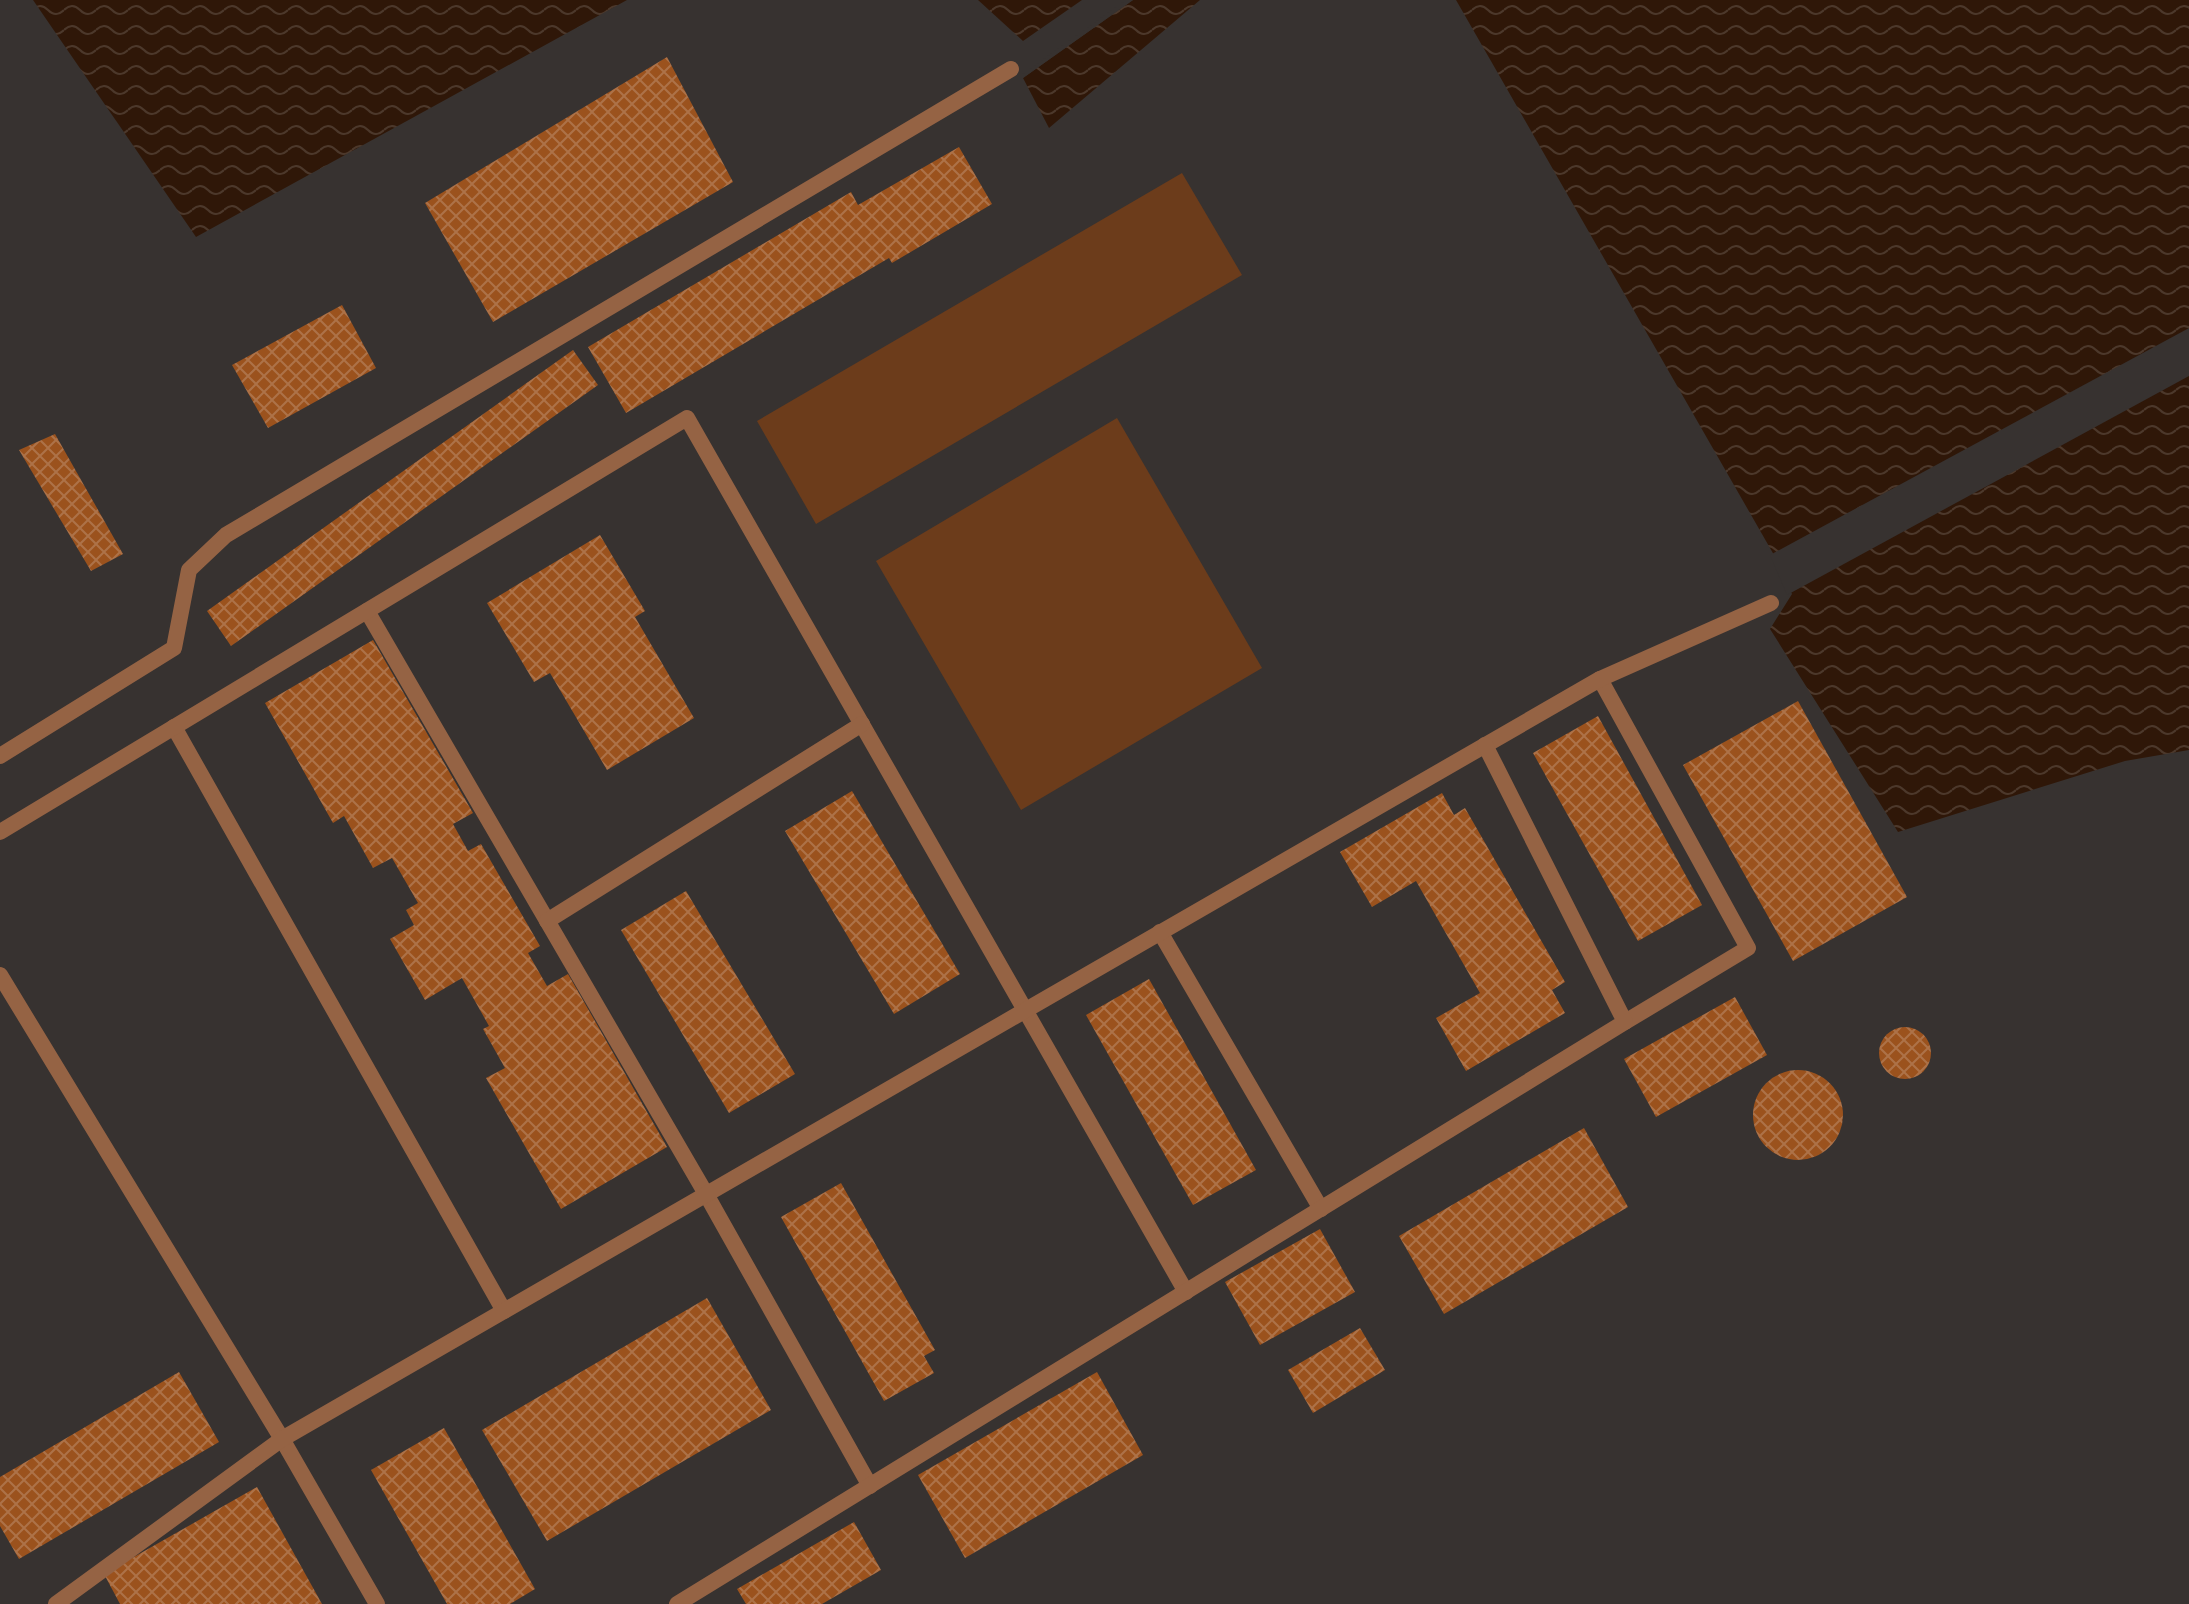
<svg xmlns="http://www.w3.org/2000/svg" width="2189" height="1604" viewBox="0 0 2189 1604" font-family="Merriweather,serif">
  <style>
    .grass { fill: #6c3c1b }
    .water { fill: url(#water-waves) }
    .pier { fill: #373230 }
    .building { fill: url(#building-cross-hatch) }
    .lines { fill: none; stroke-linecap: round; stroke-linejoin: round }
    .lane { stroke: #956344; stroke-width: 16 }
    .street { stroke: #956344; stroke-width: 16 }
  </style>
  <defs>
    <pattern id="water-waves" width="16" height="10" patternUnits="userSpaceOnUse" patternTransform="scale(2)"><rect width="16" height="10" fill="#2f1708"/><path d="M0 5q4-4 8 0t8 0" fill="none" stroke="#4c382b"/></pattern>
    <pattern id="building-cross-hatch" width="8" height="8" patternUnits="userSpaceOnUse" patternTransform="scale(2)"><rect width="8" height="8" fill="#9b521d"/><path d="M0 0l8 8M0 8l8-8" fill="none" stroke="#ad7248"/></pattern>
  </defs>
  <rect width="100%" height="100%" fill="#373230"/>
  <g class="grass">
    <polygon points="1182,173 1242,275 816,524 757,421"/>
    <polygon points="1117,418 1262,668 1021,810 876,561"/>
  </g>
  <g class="water">
    <polygon points="33,0 627,0 196,237"/>
    <polygon points="978,0 1082,0 1023,41"/>
    <polygon points="1133,0 1200,0 1049,128 1023,78"/>
    <polygon points="1456,0 2189,0 2189,750 2125,761 1898,832 1770,629 1792,594 1774,555"/>
  </g>
  <g class="pier">
    <polygon points="1126,0 1133,0 1023,78 1020,76"/>
    <polygon points="2189,328 2189,376 1787,595 1770,555"/>
  </g>
  <g class="building">
    <polygon points="667,57 733,182 493,322 425,203"/>
    <polygon points="959,147 992,204 892,263 889,258 626,413 588,347 851,192 858,205"/>
    <polygon points="342,305 376,368 268,428 232,365"/>
    <polygon points="573,350 598,385 231,646 207,611"/>
    <polygon points="55,434 123,554 91,571 19,450"/>
    <polygon points="600,535 645,611 635,617 694,718 607,770 550,673 534,682 487,603"/>
    <polygon points="373,640 473,813 453,824 468,851 481,844 540,946 528,953 547,986 568,974 667,1147 561,1209 486,1078 505,1068 483,1029 489,1026 462,978 425,1000 390,939 414,925 406,910 418,903 392,858 373,868 344,816 333,823 265,703"/>
    <polygon points="1798,701 1907,897 1793,961 1683,765"/>
    <polygon points="1598,716 1702,905 1638,941 1533,753"/>
    <polygon points="852,791 960,974 894,1014 785,831"/>
    <polygon points="1442,793 1454,815 1465,808 1565,982 1552,990 1565,1013 1466,1071 1436,1018 1480,993 1416,881 1372,907 1340,852"/>
    <polygon points="686,891 795,1074 729,1113 621,930"/>
    <polygon points="1149,979 1256,1170 1193,1205 1086,1015"/>
    <polygon points="1735,997 1767,1055 1656,1117 1624,1059"/>
    <circle cx="1905" cy="1053" r="26"/>
    <circle cx="1798" cy="1115" r="45"/>
    <polygon points="1584,1128 1628,1207 1444,1314 1399,1236"/>
    <polygon points="841,1183 935,1350 924,1356 934,1373 884,1401 781,1217"/>
    <polygon points="1320,1229 1355,1292 1260,1345 1225,1282"/>
    <polygon points="707,1298 771,1410 547,1541 482,1430"/>
    <polygon points="1360,1328 1385,1370 1313,1413 1288,1370"/>
    <polygon points="179,1372 219,1442 19,1559 0,1526 0,1477"/>
    <polygon points="1097,1372 1143,1455 965,1558 918,1475"/>
    <polygon points="444,1428 535,1589 510,1604 447,1604 371,1470"/>
    <polygon points="257,1487 322,1604 120,1604 104,1574"/>
    <polygon points="854,1522 881,1570 822,1604 746,1604 737,1589"/>
  </g>
  <g class="lines">
    <g class="lane">
      <polyline points="367,611 706,1194 870,1486"/>
      <polyline points="1600,679 1748,948 1625,1022"/>
      <polyline points="174,727 504,1311"/>
      <polyline points="0,832 687,418 1186,1292"/>
      <polyline points="547,921 862,724"/>
      <polyline points="1160,932 1321,1209"/>
      <polyline points="0,975 282,1439 377,1604"/>
      <polyline points="56,1604 282,1439 1600,679 1771,603"/>
      <polyline points="677,1604 1625,1022 1485,745"/>
    </g>
    <polyline class="street" points="0,756 174,648 189,570 226,535 1011,69"/>
  </g>
</svg>
